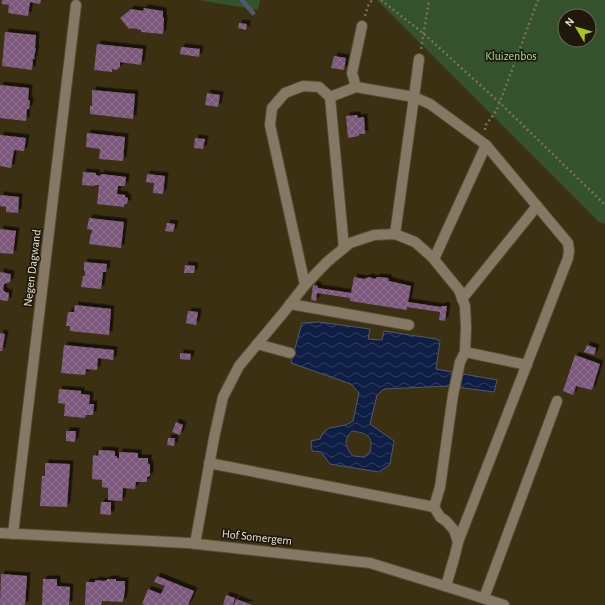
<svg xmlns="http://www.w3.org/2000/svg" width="605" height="605" viewBox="0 0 605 605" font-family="'Alegreya Sans',sans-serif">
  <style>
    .park { fill: #34522b; fill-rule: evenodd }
    .water { fill: url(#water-waves); stroke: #51596f; fill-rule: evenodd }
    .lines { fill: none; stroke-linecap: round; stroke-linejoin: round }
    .stream { stroke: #51596f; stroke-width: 4.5 }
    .building { fill: url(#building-cross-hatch); filter: url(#shadow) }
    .minor-casing { stroke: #574d31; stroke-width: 12 }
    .path { stroke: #7a7157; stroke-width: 2.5; stroke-dasharray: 2 3; stroke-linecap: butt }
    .minor { stroke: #857965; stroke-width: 10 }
    .labels { text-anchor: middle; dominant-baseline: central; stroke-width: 3.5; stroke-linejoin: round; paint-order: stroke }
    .park-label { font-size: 12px; fill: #aade9d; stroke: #1e190c }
    .street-label { font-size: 12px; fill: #eae4d2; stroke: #1e190c }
  </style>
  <defs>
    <pattern id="water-waves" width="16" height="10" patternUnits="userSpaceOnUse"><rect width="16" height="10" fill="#0f1e44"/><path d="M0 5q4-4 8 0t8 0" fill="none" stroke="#323f5e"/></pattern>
    <pattern id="building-cross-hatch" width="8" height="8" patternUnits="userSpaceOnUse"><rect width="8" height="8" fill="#7d587d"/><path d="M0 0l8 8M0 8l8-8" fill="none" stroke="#90708f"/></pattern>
    <filter id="shadow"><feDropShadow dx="3.5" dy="-3.5" stdDeviation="0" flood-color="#0009"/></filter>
  </defs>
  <rect width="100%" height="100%" fill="#3b3012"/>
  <g class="park">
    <polygon points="198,0 260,0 258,10"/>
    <path d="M377 0H605V224L599 222ZM565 16H589V40H565Z"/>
  </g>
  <path class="water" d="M319 322 370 329 368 339 382 340 384 331 436 339 440 341 436 369 497 380 494 392 449 386 384 389 377 395 370 424 394 441 390 464 379 472 330 464 321 452 312 451 311 441 320 439 323 433 329 428 346 425 353 421 359 393 351 384 291 363 302 323ZM352 431C367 433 374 436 370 452L364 457 353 456C345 447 343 440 352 431Z"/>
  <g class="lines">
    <polyline class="stream" points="242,0 253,13"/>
  </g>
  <g class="building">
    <polygon points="2,0 41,0 40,4 30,2 28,16 8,13 9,5 2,4"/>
    <polygon points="144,8 163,11 163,17 164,19 163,34 141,32 141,30 132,28 129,29 120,18 131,9 143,11"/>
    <polygon points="239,23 247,24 246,30 238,28"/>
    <polygon points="5,32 36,35 35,48 36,48 34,57 35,59 33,59 32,70 2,66"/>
    <polygon points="97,44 143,49 141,65 120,62 120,67 116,70 112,69 112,72 94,70"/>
    <polygon points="181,47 200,49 199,57 180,54"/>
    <polygon points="334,56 346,58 344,70 331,68"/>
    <polygon points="0,85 29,88 28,100 30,101 29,109 27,109 26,121 0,118"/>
    <polygon points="92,90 135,94 133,119 90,114 90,106 92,106"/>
    <polygon points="207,93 220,95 218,107 205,105"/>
    <polygon points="357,115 358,118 364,117 365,134 359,134 359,136 348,138 346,116"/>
    <polygon points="87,133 125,137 123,161 99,159 100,149 86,147"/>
    <polygon points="0,135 26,138 24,151 14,150 11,168 0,166"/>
    <polygon points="195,138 205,139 203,149 194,148"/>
    <polygon points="83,172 96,173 96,175 100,176 101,174 126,177 125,186 118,186 117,194 125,195 125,197 128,198 127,204 124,204 124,207 97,204 99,185 95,185 94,186 82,185"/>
    <polygon points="147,174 165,176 163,194 153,193 154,183 146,182"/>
    <polygon points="0,195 19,197 18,213 6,212 6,207 0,206"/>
    <polygon points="89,218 124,222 121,248 89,244 91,233 92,233 92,230 87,229"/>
    <polygon points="167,223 175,224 173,232 165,231"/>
    <polygon points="0,229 16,231 13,254 0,253"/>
    <polygon points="84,262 107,264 106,272 103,272 101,289 81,287 83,276 85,276 85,271 84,271"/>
    <polygon points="185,265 195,266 194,273 184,273"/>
    <polygon points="1,272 10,274 11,275 10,282 4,284 3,290 5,292 9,293 8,301 7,301 0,300 0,273"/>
    <polygon points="354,277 364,279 369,277 375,279 377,277 388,278 389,281 411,286 408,302 441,307 441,306 447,306 445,321 439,320 440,312 407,307 407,310 350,301 350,298 317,293 316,301 311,300 313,285 318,286 318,288 351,293"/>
    <polygon points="75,305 111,309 109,335 70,331 70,326 66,326 68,312 74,312"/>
    <polygon points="188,311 198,312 196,325 186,323"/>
    <polygon points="0,333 5,334 2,351 0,351"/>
    <polygon points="64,345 114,350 113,360 98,358 97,370 86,369 85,375 61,373"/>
    <polygon points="587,345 596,348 594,355 584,352"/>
    <polygon points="180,353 191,354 190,360 180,359"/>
    <polygon points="575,355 600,364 592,390 576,386 573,395 563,391"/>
    <polygon points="59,389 81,391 81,394 90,395 89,404 94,404 93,415 86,415 85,418 64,416 65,404 58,403"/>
    <polygon points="176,422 183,425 180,435 172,432"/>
    <polygon points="66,431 76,431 75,442 66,441"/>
    <polygon points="168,438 175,438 174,446 167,445"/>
    <polygon points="99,450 115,451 115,456 117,456 117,458 119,458 119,452 138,453 138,458 148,458 148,463 150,465 150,476 147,477 147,482 136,482 135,489 123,488 122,501 108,500 108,488 102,487 102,480 92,479 93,455 98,456"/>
    <polygon points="45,463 70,464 67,507 40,506 42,476 45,476"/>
    <polygon points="101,502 111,502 111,515 100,514"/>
    <polygon points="1,574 27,576 25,605 0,605"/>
    <polygon points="157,576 194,591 188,605 145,605 142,604 148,589 161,594 165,586 154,582"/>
    <polygon points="43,579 57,579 57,586 70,587 69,605 42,605"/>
    <polygon points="107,579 116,579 116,581 125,581 125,590 123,602 102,601 101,605 85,605 86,582 95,582 95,580 104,581 107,580"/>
    <polygon points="226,595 235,598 233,605 223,605"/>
    <polygon points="236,599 252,605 234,605"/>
  </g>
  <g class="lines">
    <g class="minor-casing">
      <g id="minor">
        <polyline points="419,59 414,97 430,104 486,145 568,243 569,251 568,258 458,542"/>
        <polyline points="356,87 352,73 362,26"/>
        <polyline points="330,97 356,87 414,97 395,234"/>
        <polyline points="434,259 486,145"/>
        <polyline points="305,285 270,125 272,108 285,93 303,86 319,87 330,97 344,248"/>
        <polyline points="462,299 537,206"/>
        <polyline points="290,304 409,325"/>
        <polyline points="257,344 290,353"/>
        <polyline points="465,352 527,365"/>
        <polyline points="209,463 434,507"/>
        <polyline points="0,533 188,543 370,563 464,592 504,605"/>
        <polyline points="13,534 76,5"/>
        <polyline points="195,544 214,438 223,397 239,366 284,312 305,285 327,262 350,243 374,235 395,234 415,242 432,257 459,290 465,306 466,327 465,352 460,362 453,395 440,487 434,507 440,517 446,521 454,530 458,542 455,555 446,586"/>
        <polyline points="484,598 557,401"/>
      </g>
    </g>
    <g class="path">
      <polyline points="381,0 423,33 500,103 595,195 605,205"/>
      <polyline points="365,16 368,6 372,0"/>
      <polyline points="421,49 429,0"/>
      <polyline points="485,130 485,126 497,110 538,0"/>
    </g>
    <use href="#minor" class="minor"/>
  </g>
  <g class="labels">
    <g class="park-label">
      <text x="511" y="56">Kluizenbos</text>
    </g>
    <g class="street-label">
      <text transform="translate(32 268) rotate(-83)">Negen Dagwand</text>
      <text transform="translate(257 537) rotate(6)">Hof Somergem</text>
    </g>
  </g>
  <g transform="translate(577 28) rotate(308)"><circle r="19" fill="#1e190c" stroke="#706a5b"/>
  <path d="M0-3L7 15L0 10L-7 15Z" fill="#a9c719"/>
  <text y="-6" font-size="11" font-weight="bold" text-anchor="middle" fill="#eae4d2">N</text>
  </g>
</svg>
